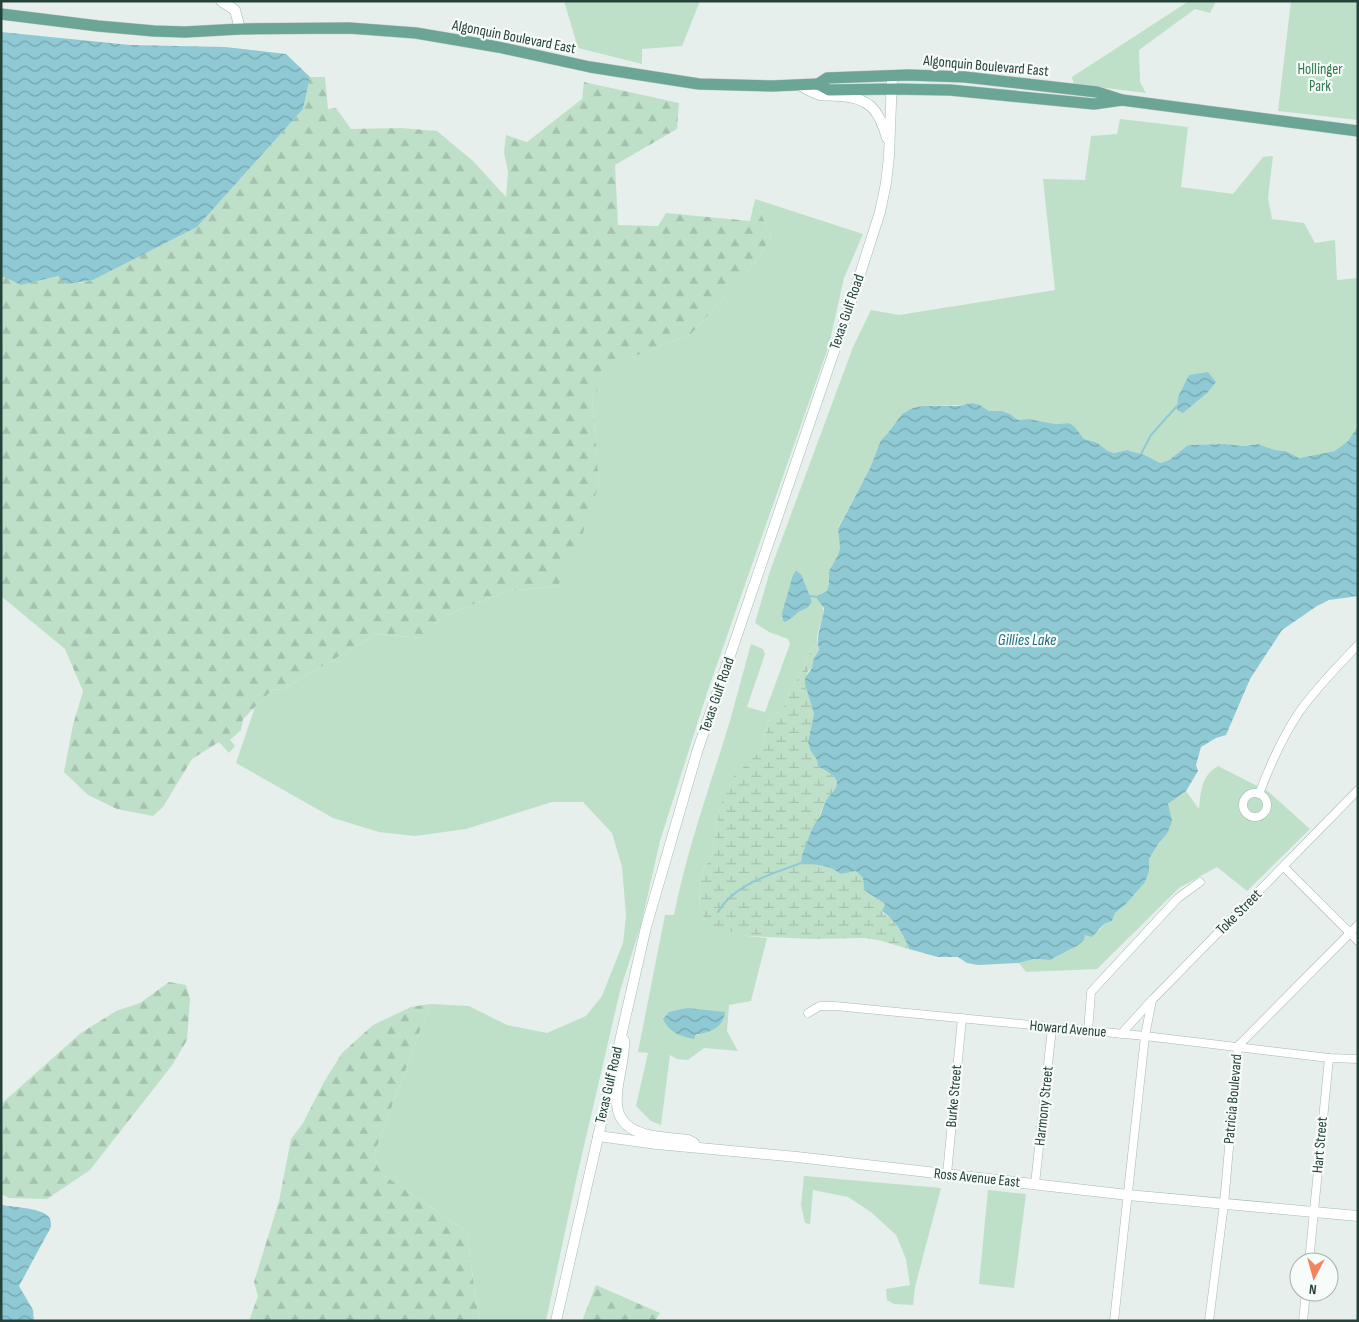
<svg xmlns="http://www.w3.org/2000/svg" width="1359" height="1322" viewBox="0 0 1359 1322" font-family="'Sofia Sans Condensed',sans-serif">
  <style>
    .green { fill: #bfe0c8 }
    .forest { fill: url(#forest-firs) }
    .wetland { fill: url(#wetland-marsh) }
    .water { fill: url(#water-waves) }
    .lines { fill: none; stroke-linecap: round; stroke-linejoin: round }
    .stream { stroke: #8ec9d4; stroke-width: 2 }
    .street-casing { stroke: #a8b8b2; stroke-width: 9 }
    .secondary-casing { stroke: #a4bbb3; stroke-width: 11 }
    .primary-casing { stroke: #c2cac8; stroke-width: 12 }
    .street { stroke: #fff; stroke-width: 8 }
    .secondary { stroke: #fff; stroke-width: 10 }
    .primary { stroke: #6aa596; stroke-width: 11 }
    .labels { text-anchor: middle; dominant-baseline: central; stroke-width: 4.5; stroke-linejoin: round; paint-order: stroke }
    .street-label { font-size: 15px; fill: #24423a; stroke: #f7fbf9 }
    .park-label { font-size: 15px; fill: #2d7a4b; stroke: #f7fbf9 }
    .water-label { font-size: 16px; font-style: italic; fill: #1c6f80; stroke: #f7fbf9 }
  </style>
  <defs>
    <pattern id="forest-firs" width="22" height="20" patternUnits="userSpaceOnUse" patternTransform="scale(1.25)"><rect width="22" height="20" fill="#bfe0c8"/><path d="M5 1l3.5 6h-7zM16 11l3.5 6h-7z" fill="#a4c1ad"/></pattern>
    <pattern id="wetland-marsh" width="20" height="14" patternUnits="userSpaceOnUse" patternTransform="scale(1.25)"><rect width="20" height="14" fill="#bfe0c8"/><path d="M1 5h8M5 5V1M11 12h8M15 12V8" fill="none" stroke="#a4c1ad"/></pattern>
    <pattern id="water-waves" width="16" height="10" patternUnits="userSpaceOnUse" patternTransform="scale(1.25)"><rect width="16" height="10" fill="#8ec9d4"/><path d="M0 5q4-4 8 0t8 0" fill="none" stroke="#74a5ad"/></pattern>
  </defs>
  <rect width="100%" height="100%" fill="#e6efeb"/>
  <g class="green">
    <polygon points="564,1 700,1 682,46 642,49 642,64 578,48"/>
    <polygon points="1189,1 1216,1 1210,13 1195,9 1139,50 1140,82 1146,93 1074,84 1072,77"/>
    <polygon points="1291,1 1358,1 1358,120 1278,111"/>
    <path d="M1120 119 1188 127 1181 187 1233 194 1263 157 1273 156 1268 198 1272 219 1304 223 1315 243 1335 240 1337 280 1358 278V426L1348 441 1336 451 1299 458 1286 451 1275 450 1258 444 1243 446 1224 444 1188 445 1169 460 1160 463 1145 455 1127 450 1114 453 1108 451 1096 442 1084 439 1074 426 1069 423 1056 424 1028 419 1018 420 1010 414 1002 411H989L980 405 923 406 902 414 888 433 881 440 870 468 838 528 840 548 838 555 829 571V583L827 591 817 596V599C830 611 819 623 817 637 817 642 818 646 819 650L815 646 811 649 802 672 789 691 788 700 783 708 768 722 764 742 760 751 752 759 720 808 712 856 704 868 699 890 700 905 706 924 747 936 767 938 751 1001 729 1005 727 1031 738 1051 704 1048 688 1060 677 1059 670 1055 661 1125 651 1121 636 1106 648 1053 638 1052 665 915H674C687 849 710 786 730 721 737 695 744 669 751 644L763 649 765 654 747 707 765 712 790 644 788 639 769 632 755 623 770 571 853 347 871 310 899 315 1055 290 1043 179 1085 180 1091 136 1117 134Z"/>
    <polygon points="755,199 863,234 844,278 829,345 707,693 660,841 641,925 620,991 577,1176 546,1321 480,1321 475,1295 467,1232 382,1174 373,1157 430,1004 469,1006 507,1025 547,1033 586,1016 602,996 623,943 626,916 622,867 612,833 583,802 552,802 466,829 415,836 379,832 333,818 236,763 255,707 273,689 282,690 377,634 422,638 443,616 508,591 558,586 599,485 592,396 630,358 691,334 755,263 771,237"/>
    <path d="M1218 766 1269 792 1310 829 1247 891 1217 867 1179 888 1097 969 1026 972 1019 963 1034 959 1050 960 1066 952 1077 946 1085 935 1100 930 1104 924 1112 921 1115 913 1125 905 1149 871V859L1158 844 1167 834 1168 804 1186 791 1199 809C1201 791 1201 776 1218 766Z"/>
    <polygon points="804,1176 941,1188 915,1287 913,1305 894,1304 887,1300 886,1289 910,1285 906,1259 896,1235 871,1212 848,1197 813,1190 810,1224 805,1223 801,1205"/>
    <polygon points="988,1190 1026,1194 1014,1288 979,1284"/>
  </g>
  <g class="forest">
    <polygon points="310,77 325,77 328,109 336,108 351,129 401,128 437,131 473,161 506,197 508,172 504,152 506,135 527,142 582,99 584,82 679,103 677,129 615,165 618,225 658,226 666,213 750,221 755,199 771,237 755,263 691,334 630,358 592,396 599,484 579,545 558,586 508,591 443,616 422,638 377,634 282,690 273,689 243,719 241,730 230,740 235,746 229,753 219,742 192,759 163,807 153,816 117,809 88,795 64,772 73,725 83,691 65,649 1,596 1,278 4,277 21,285 58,276 79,283 93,280 197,227 303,109"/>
    <polygon points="169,982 186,985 190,999 187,1040 173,1064 90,1170 47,1199 9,1198 1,1194 1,1104 81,1033 116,1011 140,1003"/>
    <polygon points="430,1004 373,1157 382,1174 467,1232 475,1295 480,1321 249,1321 258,1296 254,1282 279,1201 291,1139 303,1123 324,1082 342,1053 373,1025 411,1007"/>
    <polygon points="596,1285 660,1313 655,1321 582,1321"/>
  </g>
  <path class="wetland" d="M815 646 819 650 813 660 812 668 808 671 805 684 814 714 808 742 810 750 817 760 818 766 834 776 837 782 836 789 826 800 802 855 834 869 840 874 856 871 863 878 864 890 885 904 882 912C896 921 903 933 909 949L878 940 865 938 813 939 747 936 706 925 700 905 699 890 704 868 712 856 720 808 729 781 760 751 764 742 768 722 783 708 788 700 789 691 802 672 811 649Z"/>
  <g class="water">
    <polygon points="1,32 130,45 225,47 286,54 310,77 303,109 197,227 93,280 67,284 58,276 21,285 4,277 1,278"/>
    <polygon points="1208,372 1216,382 1207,393 1183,413 1177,410 1178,397 1189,375"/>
    <path d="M972 403 980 405 989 411H1002L1010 414 1018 420 1028 419 1056 424 1069 423 1074 426 1084 439 1096 442 1108 451 1114 453 1127 450 1145 455 1160 463 1169 460 1188 445 1224 444 1243 446 1258 444 1275 450 1286 451 1299 458 1335 451 1348 441 1358 426V596L1329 600 1317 606 1282 630 1250 679 1226 735 1216 738 1201 747 1196 765 1198 771 1186 791 1168 804 1172 821 1167 834 1158 844 1149 859V871L1145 882 1125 905 1115 913 1112 921 1104 924 1092 937 1085 935 1084 940 1077 946 1050 960 1034 959 1019 963 978 965 967 963 958 957H938L909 949C903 933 896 921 882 911L885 904 864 890 863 878 856 871 840 874C830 864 815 865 801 863L802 855 813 827 820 816 826 800 836 788 837 782 834 776 818 766 817 760 810 750 808 742 814 714 805 684V678L812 668 813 660 819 650C815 635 823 623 824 608L817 599V596L827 591 829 583V571L838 555 840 548 838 529 870 468 881 440 888 433 902 414 913 408 923 406H960Z"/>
    <polygon points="796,571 801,574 812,602 807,608 798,612 793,617 785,622 783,621 782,613 793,575"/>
    <path d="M687 1008 725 1012C724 1026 710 1034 696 1034L694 1039C682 1037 668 1032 663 1019L669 1012Z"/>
    <path d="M1 1205C13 1207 40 1208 48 1216 51 1219 51 1223 51 1227L19 1286 33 1310 34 1321H1Z"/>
  </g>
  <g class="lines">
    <g class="stream">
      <polyline points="1141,454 1151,435 1177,406"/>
      <polyline points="809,596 819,597"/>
      <path d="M718 912C734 884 772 874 801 863"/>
    </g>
    <g class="street-casing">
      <g id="street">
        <circle cx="1255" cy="805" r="12"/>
        <path d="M1259 794C1270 765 1282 737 1300 711 1317 687 1338 666 1358 645"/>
        <polyline points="1284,867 1358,941"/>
        <polyline points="808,1013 820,1006 835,1006 1145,1036 1329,1058 1358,1059"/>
        <polyline points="1088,1031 1091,992 1178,898 1200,882"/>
        <polyline points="1121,1034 1152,1000 1358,790"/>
        <polyline points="947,1174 962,1018"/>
        <polyline points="1035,1184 1052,1028"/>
        <polyline points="1309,1262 1329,1058"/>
        <polyline points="1114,1321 1145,1036 1152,1000"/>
        <polyline points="1209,1321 1224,1204 1238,1046 1358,925"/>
        <polyline points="1303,1321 1306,1292"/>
      </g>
    </g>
    <g class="secondary-casing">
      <g id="secondary">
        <polyline points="221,1 235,10 240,29"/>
        <path d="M799 85C806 89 813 93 820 95 827 96 833 95 840 96 870 98 879 110 887 138"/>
        <path d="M624 1040C626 1074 596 1121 645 1134 659 1138 674 1138 688 1140L694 1143"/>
        <polyline points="598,1136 657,1144 797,1157 1128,1195 1358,1216"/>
        <polyline points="556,1321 646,927 697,752 854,293 880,212 886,183 889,156 892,76"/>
      </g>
    </g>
    <g class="primary-casing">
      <g id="primary">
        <polyline points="1,14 98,26 154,31 185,32 240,29 349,28 416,33 498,47 590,67 699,84 772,86 818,84 829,90 892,89 950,90 1094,104 1122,100"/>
        <polyline points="818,84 827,78 908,75 965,77 1097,92 1122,100 1358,131"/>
      </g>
    </g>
    <use href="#street" class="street"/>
    <use href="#secondary" class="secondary"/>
    <use href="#primary" class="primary"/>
  </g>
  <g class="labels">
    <g class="street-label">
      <text transform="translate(514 37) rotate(11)">Algonquin Boulevard East</text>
      <text transform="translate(986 66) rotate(5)">Algonquin Boulevard East</text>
      <text transform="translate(847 312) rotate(-71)">Texas Gulf Road</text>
      <text transform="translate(717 695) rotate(-71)">Texas Gulf Road</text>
      <text transform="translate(1239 912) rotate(-45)">Toke Street</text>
      <text transform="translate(1068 1029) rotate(5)">Howard Avenue</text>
      <text transform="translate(609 1085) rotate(-77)">Texas Gulf Road</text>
      <text transform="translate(954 1096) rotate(-85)">Burke Street</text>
      <text transform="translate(1233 1099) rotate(-85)">Patricia Boulevard</text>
      <text transform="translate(1044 1106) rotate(-84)">Harmony Street</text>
      <text transform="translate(1320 1145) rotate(-85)">Hart Street</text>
      <text transform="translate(977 1178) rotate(6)">Ross Avenue East</text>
    </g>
    <g class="park-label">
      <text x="1320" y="69">Hollinger<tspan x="1320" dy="17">Park</tspan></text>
    </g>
    <g class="water-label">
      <text x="1027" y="640">Gillies Lake</text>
    </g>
  </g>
  <rect width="1359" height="1322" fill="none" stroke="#24423a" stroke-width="5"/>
  <g transform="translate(1314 1277) rotate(186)"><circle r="24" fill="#f7fbf9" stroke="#a3b1ad"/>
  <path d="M0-4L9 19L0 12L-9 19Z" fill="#f4845f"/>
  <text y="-8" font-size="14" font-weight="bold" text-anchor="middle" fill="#24423a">N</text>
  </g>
</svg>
